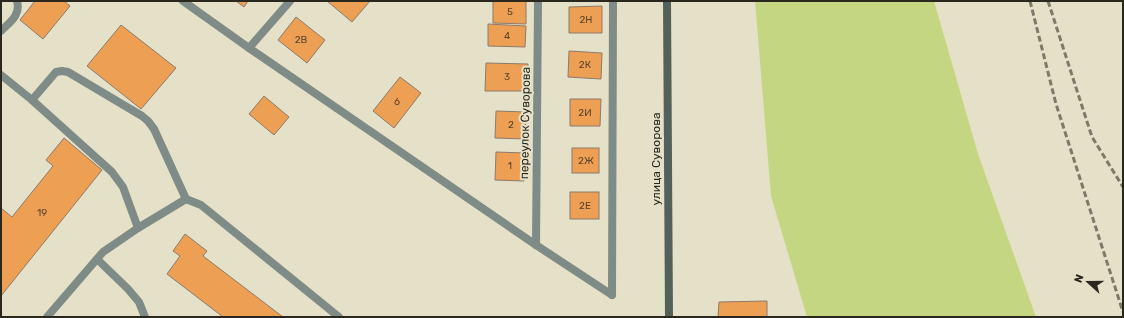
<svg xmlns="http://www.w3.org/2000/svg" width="1124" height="318" viewBox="0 0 1124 318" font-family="Rubik,sans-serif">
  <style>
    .green { fill: #c4d682 }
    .building { fill: #ed9f54; stroke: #8c7a6a }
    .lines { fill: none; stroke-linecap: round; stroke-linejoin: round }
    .service { stroke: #7f8b86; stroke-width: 8 }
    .minor { stroke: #7f8b86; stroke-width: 8 }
    .secondary { stroke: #52625b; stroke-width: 8 }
    .rail { stroke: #7d7a6a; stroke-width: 3; stroke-dasharray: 6 3; stroke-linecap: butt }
    .labels { text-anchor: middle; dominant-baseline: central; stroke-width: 4; stroke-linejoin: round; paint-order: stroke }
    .number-label { font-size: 10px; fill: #5a452c }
    .street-label { font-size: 12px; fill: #29271e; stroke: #e5e1c9 }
  </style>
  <rect width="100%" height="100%" fill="#e5e1c9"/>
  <polygon class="green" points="755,1 934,1 978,154 1036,317 807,317 771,196"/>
  <g class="building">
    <polygon points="35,1 64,1 70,6 43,39 20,20"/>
    <polygon points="236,1 248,1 244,7"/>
    <polygon points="327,1 370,1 352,22"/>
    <polygon points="493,1 526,1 526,24 493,23"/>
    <polygon points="602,6 602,33 569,33 569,7"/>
    <polygon points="296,17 325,40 307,63 278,40"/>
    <polygon points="488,24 526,26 525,47 488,46"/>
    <polygon points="121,25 176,68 141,109 87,66"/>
    <polygon points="569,51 602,53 601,79 568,77"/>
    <polygon points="486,63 528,64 527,91 485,91"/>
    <polygon points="400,77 421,93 394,128 373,111"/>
    <polygon points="264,96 289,117 274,135 249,114"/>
    <polygon points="570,99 601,99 600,126 570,126"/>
    <polygon points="496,111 526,112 525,139 495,138"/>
    <polygon points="64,138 102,170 1,296 1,208 12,217 53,166 46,160"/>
    <rect x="572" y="148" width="27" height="25"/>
    <polygon points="496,152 525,153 524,181 495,180"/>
    <rect x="570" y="192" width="29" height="27"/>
    <polygon points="185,234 207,251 203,256 283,317 223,317 167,274 180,256 173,251"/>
    <polygon points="767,301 767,317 718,317 719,302"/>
  </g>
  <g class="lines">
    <g class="service">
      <path d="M1 31C10 22 21 15 17 1"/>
      <polyline points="249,48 536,245 612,295"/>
      <polyline points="1,75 32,100 112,172 123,187 138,228"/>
      <polyline points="32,100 56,72 62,71 68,72 142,116 148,121 154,129 186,199"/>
      <polyline points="97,259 128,289 139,302 145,317"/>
      <polyline points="612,295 613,1"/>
      <polyline points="47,317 103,252 138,228 186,199 201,205 339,317"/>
    </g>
    <g class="minor">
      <polyline points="183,1 249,48 290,1"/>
      <polyline points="536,245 538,1"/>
    </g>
    <polyline class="secondary" points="667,1 669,317"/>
    <g class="rail">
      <polyline points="1030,1 1056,104 1123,312"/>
      <polyline points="1048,1 1092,137 1123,187"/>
    </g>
  </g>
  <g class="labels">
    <g class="number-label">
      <text x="510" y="12">5</text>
      <text x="586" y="20">2Н</text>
      <text x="507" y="36">4</text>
      <text x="301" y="40">2В</text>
      <text x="585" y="65">2К</text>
      <text x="507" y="77">3</text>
      <text x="397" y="102">6</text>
      <text x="585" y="113">2И</text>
      <text x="511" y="125">2</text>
      <text x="586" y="161">2Ж</text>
      <text x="510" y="166">1</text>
      <text x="585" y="206">2Е</text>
      <text x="42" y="213">19</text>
    </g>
    <g class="street-label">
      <text transform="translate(525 123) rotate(-89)">переулок Суворова</text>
      <text transform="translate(656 159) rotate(-90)">улица Суворова</text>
    </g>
  </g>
  <rect width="1124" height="318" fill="none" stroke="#29271e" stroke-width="4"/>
  <g transform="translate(1088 282) rotate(291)" stroke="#e5e1c9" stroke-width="3" paint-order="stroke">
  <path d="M0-3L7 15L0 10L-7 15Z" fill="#29271e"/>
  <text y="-6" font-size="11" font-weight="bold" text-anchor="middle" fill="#29271e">N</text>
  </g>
</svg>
